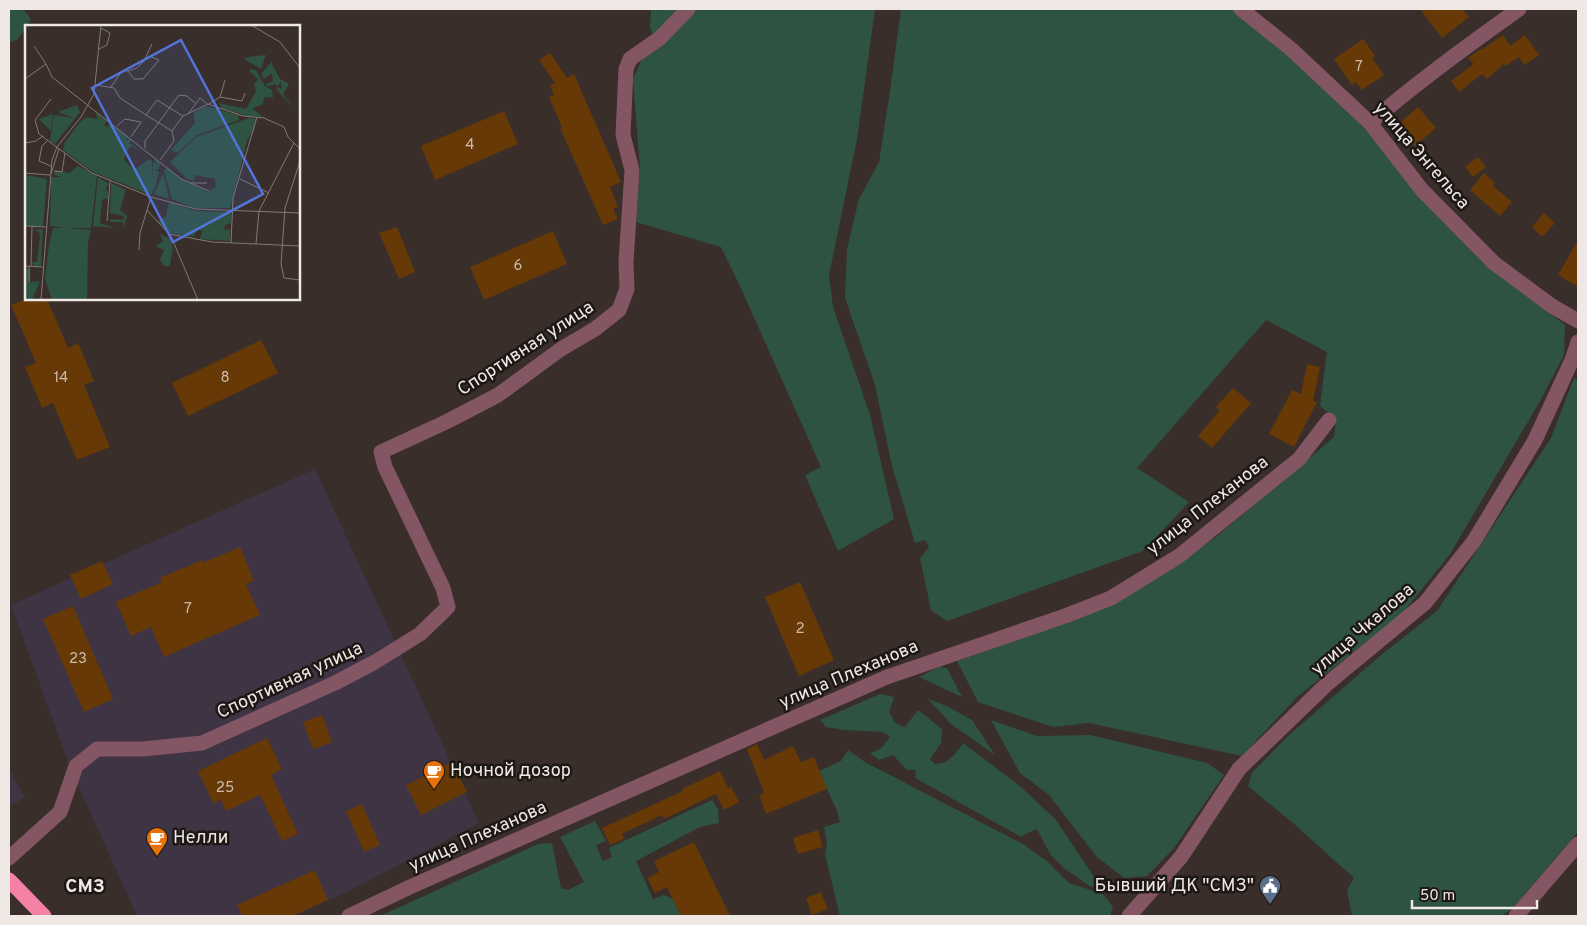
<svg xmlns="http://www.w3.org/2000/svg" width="1587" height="925" viewBox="0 0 1587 925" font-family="Overpass,sans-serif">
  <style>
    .commercial { fill: #3e3444 }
    .green { fill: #2e5342 }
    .building { fill: #663907 }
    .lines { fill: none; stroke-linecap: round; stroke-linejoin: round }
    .minor { stroke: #845563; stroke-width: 15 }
    .highway { stroke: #f581a7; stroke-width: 15 }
    .labels { text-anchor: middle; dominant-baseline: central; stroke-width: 5; stroke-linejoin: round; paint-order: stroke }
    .number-label { font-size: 15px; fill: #cdbcae }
    .street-label { font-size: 18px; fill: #efe8e5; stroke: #1d1816 }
    .poi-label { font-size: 18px; fill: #efe8e5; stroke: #1d1816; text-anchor: start }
    .neighbourhood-label { font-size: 19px; font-weight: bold; fill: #efe8e5; stroke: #1d1816 }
    .inset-road { fill: none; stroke: #827875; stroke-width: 1 }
    .view { fill: #5274db; fill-opacity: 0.15; stroke: #5274db; stroke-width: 2.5 }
    .inset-edge { fill: none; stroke: #efe8e5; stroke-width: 2.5 }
  </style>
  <rect width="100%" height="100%" fill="#392e2a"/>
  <g class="commercial">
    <polygon points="315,469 479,823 343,894 293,916 137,916 71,770 11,605"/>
    <polygon points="9,768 25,797 9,807"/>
  </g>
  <g class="green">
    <polygon points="9,9 23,9 31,19 18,39 9,43"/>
    <polygon points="651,9 678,9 653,36 650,27"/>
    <polygon points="695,9 875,9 857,139 829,275 833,307 870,415 894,519 838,551 805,475 821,467 739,284 721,247 636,222 640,169 633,79 642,59"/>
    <polygon points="901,9 1232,9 1292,58 1363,127 1481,258 1565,325 1564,355 1539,403 1450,554 1402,614 1298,696 1242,756 1089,723 1053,727 978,702 957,661 1074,620 1129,593 1215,538 1334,437 1336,419 1320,406 1327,352 1266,320 1137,468 1189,502 1143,551 947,621 931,610 920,558 929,547 925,540 915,543 892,466 875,385 845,298 847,249 859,199 879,162 890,91"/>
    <polygon points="1574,378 1578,380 1578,832 1511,910 1500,916 1352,916 1347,890 1354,878 1293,823 1248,786 1252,773 1288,736 1381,655 1437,611 1551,438"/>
    <polygon points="939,667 947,668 962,697 919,677"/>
    <path d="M880 694 894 697 889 712 895 723 905 727 918 710 942 729 941 743 930 759 935 764C949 764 956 753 963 743L1020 786 1056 820 1100 886 1091 887 1065 869 1050 854 1037 829 1025 834 1021 837 915 778 916 770H907L893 755 879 760 870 753C880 751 886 744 890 736L882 732 844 730 826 727 820 720Z"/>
    <polygon points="928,699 947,706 972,720 995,755 951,724"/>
    <polygon points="991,720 1037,736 1091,735 1207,763 1224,775 1174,848 1147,876 1124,878 1096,856 1049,795 1020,773"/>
    <polygon points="848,750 865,762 1023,844 1048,862 1069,883 1103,894 1113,907 1110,916 840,916 825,854 827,842 824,827 840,822 837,811 819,771 841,761"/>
    <polygon points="712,800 718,809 719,823 700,827 636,861 653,899 664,895 673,899 681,916 380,916 538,844 552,843 561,888 568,890 584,882 560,837 595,821 606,841 596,845 603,861 612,857 609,848"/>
  </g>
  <g class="building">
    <polygon points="1420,9 1463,9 1469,17 1442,38"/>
    <polygon points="1503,35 1510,46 1525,35 1539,55 1524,65 1519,57 1506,66 1504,64 1487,79 1482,74 1459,92 1451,81 1474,64 1468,58 1480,49 1481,50"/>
    <polygon points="1363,39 1375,56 1372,58 1384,75 1362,90 1356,82 1352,85 1334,59"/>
    <polygon points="550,53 567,78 574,74 621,182 610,187 618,207 613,209 618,219 603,225 560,128 562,127 549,97 554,95 550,85 555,83 539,60"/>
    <polygon points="1418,107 1436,128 1415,146 1397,125"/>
    <polygon points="504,111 518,144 435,180 421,146"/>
    <polygon points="1478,157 1486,167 1473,177 1465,167"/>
    <polygon points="1484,173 1495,183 1493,186 1512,202 1500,216 1470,190"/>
    <polygon points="1544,213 1555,223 1542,237 1532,227"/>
    <polygon points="397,227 415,272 399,279 379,233"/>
    <polygon points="553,231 567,264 484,300 470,267"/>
    <polygon points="1578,240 1578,287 1558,275"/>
    <polygon points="27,299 47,299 68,348 78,343 94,381 84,385 110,447 77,460 53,403 42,408 25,367 36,363 11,305"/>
    <polygon points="261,340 278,373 188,416 172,383"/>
    <polygon points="1307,364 1320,367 1313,401 1317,402 1294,447 1269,434 1292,390 1301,394"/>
    <polygon points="1233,388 1251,403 1212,448 1198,436 1220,410 1216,407"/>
    <polygon points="240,547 254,581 246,584 260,615 164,657 151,627 131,636 116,602 162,582 160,578 202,560 203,563"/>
    <polygon points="102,561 113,584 81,599 70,575"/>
    <polygon points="800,582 834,660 799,676 765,597"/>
    <polygon points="73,606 113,699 84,712 43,619"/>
    <polygon points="322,715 332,742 313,749 303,722"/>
    <polygon points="267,738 282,769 271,775 298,834 282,841 260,795 226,811 221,800 213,803 198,771"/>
    <polygon points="757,744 764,760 793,746 801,762 814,757 827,789 766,814 759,795 764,793 747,749"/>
    <polygon points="452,762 467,792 421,815 406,785"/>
    <polygon points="720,771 728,788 731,787 739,802 724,810 716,794 664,819 662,815 622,834 624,839 610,845 602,828 683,791 682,789"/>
    <polygon points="362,804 380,845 364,852 346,811"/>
    <polygon points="818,830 823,847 798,854 793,838"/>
    <polygon points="694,842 730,916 681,916 667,887 655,893 647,878 659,872 654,861"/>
    <polygon points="315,870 328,900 292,916 242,916 237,905"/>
    <polygon points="821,892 828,909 812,915 806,898"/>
  </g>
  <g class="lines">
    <g class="minor">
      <polyline points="1241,9 1291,49 1370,123 1422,190 1494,263 1552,306 1578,321"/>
      <path d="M1370 123C1417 82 1468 45 1519 9"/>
      <polyline points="9,858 60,812 76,766 97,749 143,749 202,743 335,683 375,662 420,634 448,607 443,588 385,467 381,452 446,422 498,395 561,349 595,329 619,310 627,289 626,262 632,170 623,135 626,69 630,59 660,38 688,9"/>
      <polyline points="349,916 412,886 887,677 1065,616 1111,598 1179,556 1299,459 1329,420"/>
      <polyline points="1129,916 1181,857 1239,769 1327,684 1425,603 1474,541 1535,440 1572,360 1578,342"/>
      <polyline points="1516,916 1578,844"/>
    </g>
    <polyline class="highway" points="9,880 44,916"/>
  </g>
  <defs>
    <g id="cafe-pin" transform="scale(1.125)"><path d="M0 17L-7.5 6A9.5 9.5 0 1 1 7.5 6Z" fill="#e8710a" stroke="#1d1816"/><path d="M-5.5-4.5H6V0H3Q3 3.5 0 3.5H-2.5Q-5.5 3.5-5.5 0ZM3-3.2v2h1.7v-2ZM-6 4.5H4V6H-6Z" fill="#fff"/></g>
    <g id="civic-pin" transform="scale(1.125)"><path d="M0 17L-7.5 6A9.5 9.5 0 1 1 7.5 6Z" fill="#5c6f8a" stroke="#1d1816"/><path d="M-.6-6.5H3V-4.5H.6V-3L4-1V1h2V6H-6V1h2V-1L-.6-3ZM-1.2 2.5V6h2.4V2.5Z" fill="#fff"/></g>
  </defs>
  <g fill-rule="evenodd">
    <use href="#cafe-pin" x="434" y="771"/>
    <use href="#cafe-pin" x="157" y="838"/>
    <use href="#civic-pin" x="1270" y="886"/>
  </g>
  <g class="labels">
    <g class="number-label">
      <text x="1359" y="67">7</text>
      <text x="470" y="145">4</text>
      <text x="518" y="266">6</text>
      <text x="61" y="378">14</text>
      <text x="225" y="378">8</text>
      <text x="188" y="609">7</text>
      <text x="800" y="629">2</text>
      <text x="78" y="659">23</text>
      <text x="225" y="788">25</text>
    </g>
    <g class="street-label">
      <text transform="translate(1421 156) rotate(49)">улица Энгельса</text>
      <text transform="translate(526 349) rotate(-33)">Спортивная улица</text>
      <text transform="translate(1208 506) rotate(-38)">улица Плеханова</text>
      <text transform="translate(1363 630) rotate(-41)">улица Чкалова</text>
      <text transform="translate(849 675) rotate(-23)">улица Плеханова</text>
      <text transform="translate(290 681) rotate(-25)">Спортивная улица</text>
      <text transform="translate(478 837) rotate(-24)">улица Плеханова</text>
    </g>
    <g class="poi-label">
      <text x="450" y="771">Ночной дозор</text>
      <text x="173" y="838">Нелли</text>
      <text x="1254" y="886" text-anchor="end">Бывший ДК "СМЗ"</text>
    </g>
    <g class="neighbourhood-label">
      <text x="85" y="887">СМЗ</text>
    </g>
  </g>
  <g transform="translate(25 25)">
    <rect width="275" height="275" fill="#392e2a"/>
    <path d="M241 30 236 44 219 34 223 32ZM246 37 256 56 253 61 249 59 243 62 241 59 248 56 247 48 239 54 236 49ZM225 44 231 45 240 61 247 65 248 73 240 72 237 80 227 83 238 92 222 91 197 83 194 78 221 84 231 66 229 59 233 54 225 47ZM255 54 264 59 258 69 269 84 252 65V62L257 64ZM52 80 55 87 30 119 25 116 29 90 49 93 33 87ZM181 81 213 90 214 95 172 110 152 128 146 125 170 98 168 88ZM70 87 82 96 79 100 82 102 86 98 103 112 99 116 104 113 107 115 104 118 116 125 106 121 103 124 99 134 105 141 110 144 124 134 127 136 128 153V138L131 139 128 133 135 138 134 144 130 145 134 147 131 160 126 170 68 147 38 125 40 117 55 97 62 92 73 94ZM28 89V90L26 106 14 94ZM224 93 231 94 229 103 222 116 205 183H169L147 174 139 146 142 142 157 155 183 167 191 162 190 154 170 150 169 156 162 154 145 137 171 112ZM53 141 72 151 66 203H42L66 205 63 217 62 275H27L20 254 24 220 28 203H39L25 201 26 152H37L29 150 31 145 44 148ZM138 148 141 159 144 174 129 169ZM0 150 22 154 18 201H0ZM73 152 84 159 81 163 84 173 77 175 75 198 90 203 68 201ZM86 158 101 165 95 185 102 191 99 202 98 197H85L86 194 98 195 99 191 85 188ZM144 177 171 186 206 187V198L200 200 199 205 205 204V216L175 214 177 206 173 205 168 212 146 208 133 197 141 191ZM18 204 16 241H8L7 237H12L15 212 14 207 8 205ZM135 209 145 214 148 223 145 241H139L135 235 139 225 131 221 138 216ZM0 243 5 244V257L15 256 7 275H0Z" fill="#2e5342"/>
    <path class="inset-road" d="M226 0 255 17 275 43M74 24 82 20 85 8 76 3M120 34 127 19M21 39 27 52 156 154 184 166M0 54 21 39 9 21M72 60 89 63 95 73 121 90 132 75 158 91 183 79 218 91 239 93 259 102 263 112 275 124M86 62 97 46H103L109 54H118L134 35 124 31 112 43 103 46M195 72 200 55M26 74 10 95 14 109 67 148 126 172 171 184 275 188M184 79 195 72 217 76 220 68M163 89 175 73 182 79M121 90 147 106M92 101 100 94 116 97 106 112M23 115 17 121 14 136 26 141M0 118 11 116 18 111M120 123V116L154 70 162 71 170 78M135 135 149 116 147 106 158 91M275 136 260 183 256 239 259 253 275 255M29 146 37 147 40 128M0 148 25 150M26 149 34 124M215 154 244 168M166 158H182M122 185 144 209 187 217 275 221M82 196 85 156M0 201 21 202M145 209 173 275M206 218 208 173 232 92M231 219 234 186 269 118M114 225 115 208 126 172M0 241 18 242M6 241 7 202M4 257V241M16 275 27 135 32 122 56 92 69 69 76 0"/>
    <path class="view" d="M156 15 238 169 148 217 67 63Z"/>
    <rect width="275" height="275" class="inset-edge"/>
  </g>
  <rect width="1587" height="925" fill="none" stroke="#efe8e5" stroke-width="20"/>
  <path d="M1412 900v8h125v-8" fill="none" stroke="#efe8e5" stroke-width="2.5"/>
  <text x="1420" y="900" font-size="15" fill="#efe8e5" stroke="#1d1816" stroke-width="4" paint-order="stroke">50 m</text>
</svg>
